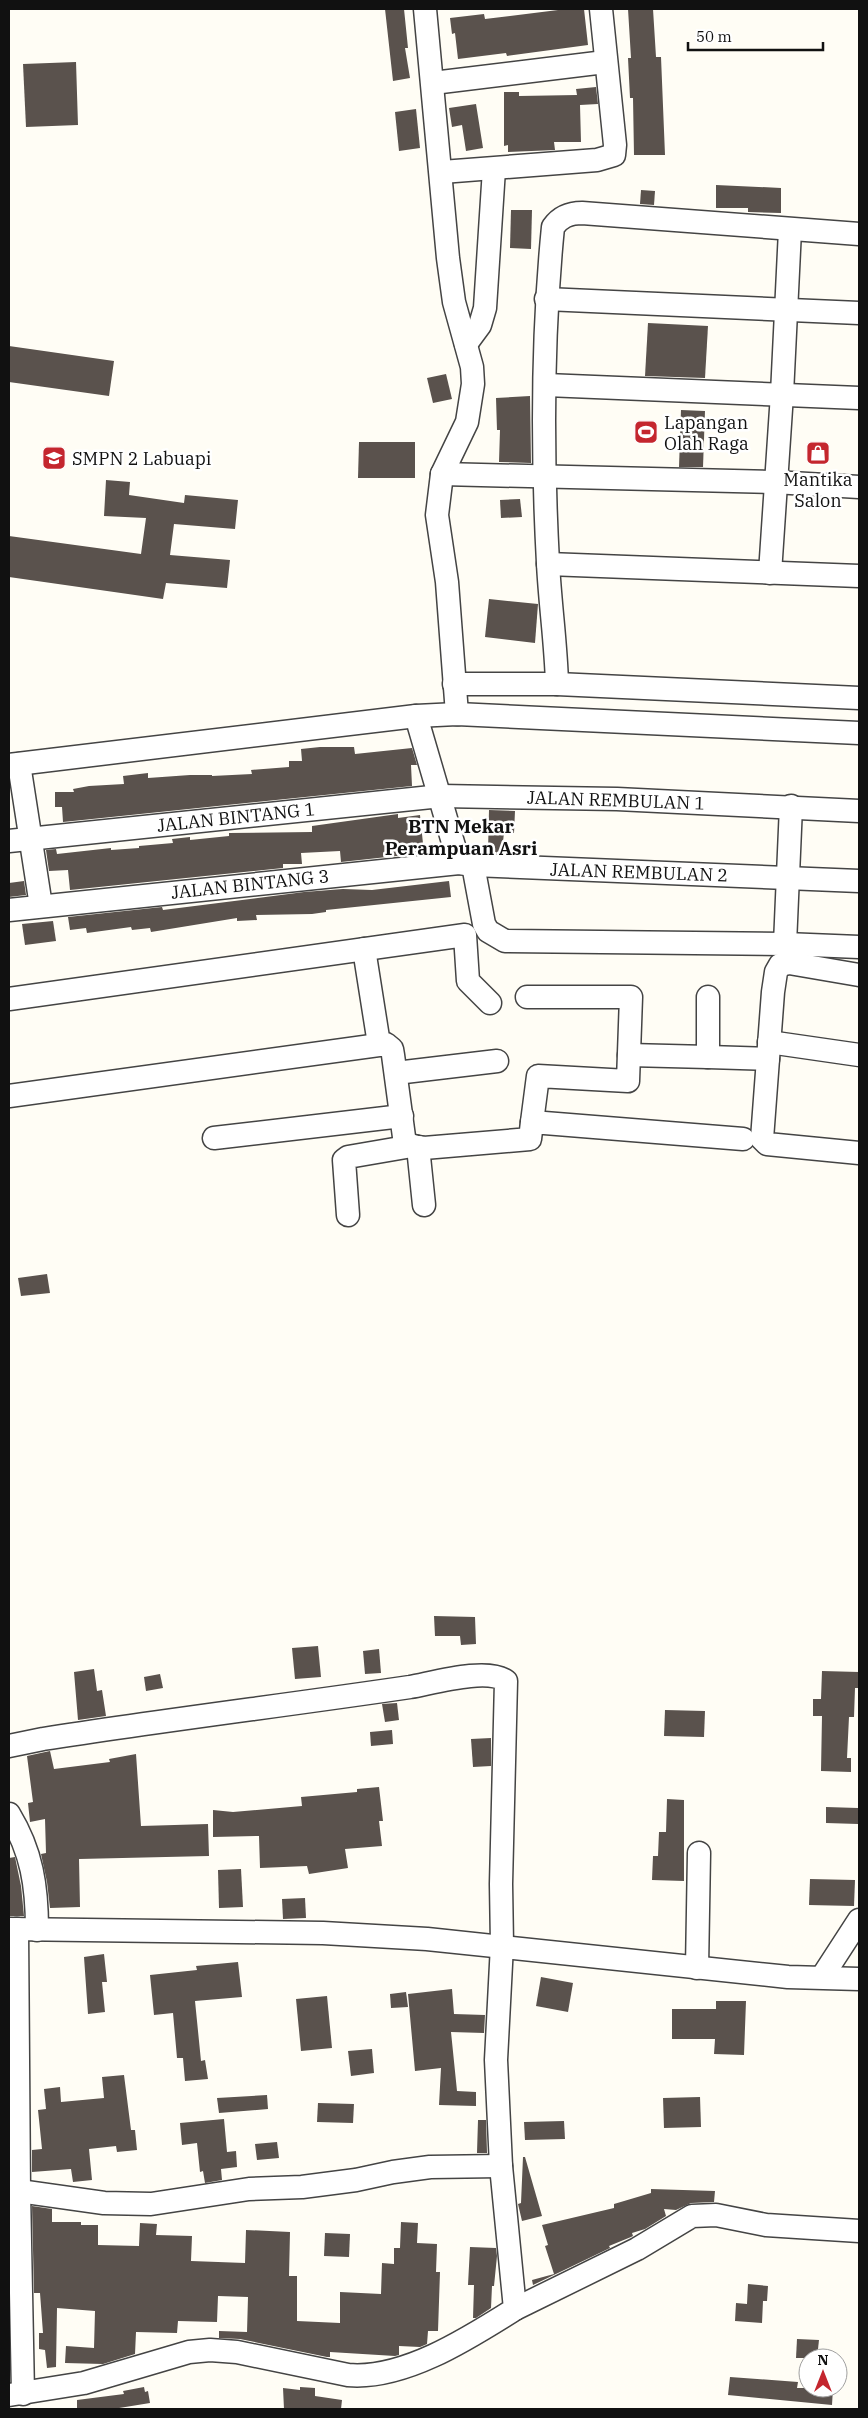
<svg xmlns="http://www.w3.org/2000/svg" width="868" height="2418" viewBox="0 0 868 2418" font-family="'IBM Plex Serif',serif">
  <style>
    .building { fill: #5a524d }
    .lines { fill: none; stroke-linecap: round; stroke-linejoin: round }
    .minor-casing { stroke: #444; stroke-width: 25 }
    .minor { stroke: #fff; stroke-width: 22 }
    .labels { text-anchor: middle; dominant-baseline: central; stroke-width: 5; stroke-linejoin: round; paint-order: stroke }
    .poi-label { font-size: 18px; fill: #111; stroke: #fff; text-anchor: start }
    .street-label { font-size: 18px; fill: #111; stroke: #fff }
    .neighbourhood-label { font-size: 19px; font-weight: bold; fill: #111; stroke: #fff }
  </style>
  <rect width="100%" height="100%" fill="#fffdf5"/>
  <g class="building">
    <polygon points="385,9 404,9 408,48 405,48 410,78 393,81"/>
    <polygon points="584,9 588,45 507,56 506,53 458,59 455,33 452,34 450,18 484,14 485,19 558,10"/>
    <polygon points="628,9 653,9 656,57 661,57 665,155 634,155 633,98 630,98 628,58 631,58"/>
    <polygon points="76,62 78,125 26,127 23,64"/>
    <polygon points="596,87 598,104 580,105 581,142 554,142 555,150 508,152 508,145 504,146 504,92 519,92 519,96 577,95 576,89"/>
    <polygon points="476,104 483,148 466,151 462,125 452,127 449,108"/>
    <polygon points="416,109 420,148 399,151 395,112"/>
    <polygon points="716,185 781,188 781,213 748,212 748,208 716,208"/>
    <polygon points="641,190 655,191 654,205 640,204"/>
    <polygon points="511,210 532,210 531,249 510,248"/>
    <polygon points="648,323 708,326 705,378 645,376"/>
    <polygon points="9,346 114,361 109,396 9,382"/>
    <polygon points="446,374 452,399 433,403 427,378"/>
    <polygon points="530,396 531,463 499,462 500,430 497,430 496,398"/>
    <polygon points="681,410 705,411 703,467 679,467"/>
    <polygon points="359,442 415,442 415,478 358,478"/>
    <polygon points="106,480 130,482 129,495 184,503 185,495 238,500 235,529 174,524 170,555 230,560 227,588 166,583 163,599 9,577 9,536 141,554 146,518 104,516"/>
    <polygon points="520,499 522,517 501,518 500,500"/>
    <polygon points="489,599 538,604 535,643 485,637"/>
    <polygon points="320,747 354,747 355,754 412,748 417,765 411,765 412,786 63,822 62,807 55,807 55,792 74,792 73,789 89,786 124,784 123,776 148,773 148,778 190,775 212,775 212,776 252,774 251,770 289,767 289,761 302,761 301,749"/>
    <polygon points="489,810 515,811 514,833 504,832 502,853 488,852"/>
    <polygon points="398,814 398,818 420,815 424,853 341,862 340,851 301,853 302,864 283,864 283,868 70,890 68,870 49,871 46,850 56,849 57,854 111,848 111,850 139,848 139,846 173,843 172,839 190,837 190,840 229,836 229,833 312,832 312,826"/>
    <polygon points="24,881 26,895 9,897 9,883"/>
    <polygon points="449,881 451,897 326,910 326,912 312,914 256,915 257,920 237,921 237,918 151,932 150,928 132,930 131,927 87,933 86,928 70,930 68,917 162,907 163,910 304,892 343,889 372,890"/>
    <polygon points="53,921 56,941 25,945 22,924"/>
    <polygon points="47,1274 50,1293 21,1296 18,1278"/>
    <polygon points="434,1616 475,1617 476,1644 461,1645 460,1636 435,1636"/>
    <polygon points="318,1646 321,1677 295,1679 292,1648"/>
    <polygon points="379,1649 381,1673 365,1674 363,1651"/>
    <polygon points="94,1669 97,1691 102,1690 106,1716 78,1720 74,1672"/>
    <polygon points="822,1671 859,1672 859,1688 855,1688 854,1717 849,1717 847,1758 851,1758 851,1772 821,1771 822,1716 813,1716 813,1699 821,1699"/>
    <polygon points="160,1674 163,1688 146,1691 144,1677"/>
    <polygon points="397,1703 399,1720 385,1722 382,1704"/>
    <polygon points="665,1710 705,1711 704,1737 664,1736"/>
    <polygon points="392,1730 393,1744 371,1746 370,1732"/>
    <polygon points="491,1738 491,1766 473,1767 471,1739"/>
    <polygon points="50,1751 54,1769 110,1762 109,1759 136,1754 141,1826 208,1824 209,1856 79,1859 80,1907 50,1908 47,1882 41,1854 46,1853 45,1819 30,1822 28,1803 33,1802 27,1756"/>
    <polygon points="379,1787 383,1821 379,1821 382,1846 345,1849 348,1868 309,1874 307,1866 260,1868 259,1836 213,1837 213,1810 233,1812 302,1806 301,1797 357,1792 357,1789"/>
    <polygon points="667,1799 684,1800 684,1881 652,1880 653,1856 658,1856 659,1832 666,1832"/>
    <polygon points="826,1807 858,1808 858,1824 826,1823"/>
    <polygon points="15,1857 21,1886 24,1916 9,1916 9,1858"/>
    <polygon points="241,1869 243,1907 219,1908 218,1870"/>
    <polygon points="810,1879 855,1880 854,1906 809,1905"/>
    <polygon points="305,1898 306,1918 283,1919 282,1899"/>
    <polygon points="104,1954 107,1982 102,1982 105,2012 88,2014 84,1957"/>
    <polygon points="238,1962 242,1997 195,2001 201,2061 205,2060 208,2079 185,2081 183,2058 177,2058 173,2013 154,2015 150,1975 197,1970 196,1966"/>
    <polygon points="541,1977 573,1983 568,2012 536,2006"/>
    <polygon points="452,1989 454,2014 485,2015 484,2033 451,2032 457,2091 476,2092 476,2106 439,2105 441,2068 415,2071 408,1994"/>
    <polygon points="406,1992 408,2007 391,2008 390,1994"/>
    <polygon points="327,1996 332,2048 301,2051 296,1999"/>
    <polygon points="716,2001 746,2001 744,2055 714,2054 715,2039 672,2039 672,2009 716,2009"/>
    <polygon points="372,2049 374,2073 351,2076 348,2051"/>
    <polygon points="124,2075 131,2130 135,2130 137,2150 117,2152 116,2146 89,2149 92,2180 73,2182 71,2169 32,2172 32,2150 42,2149 38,2110 46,2109 44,2089 60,2087 61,2102 104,2098 102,2077"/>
    <polygon points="267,2095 268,2109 219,2113 217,2098"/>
    <polygon points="700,2097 701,2127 664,2128 663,2098"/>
    <polygon points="318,2103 354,2104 353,2123 317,2122"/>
    <polygon points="224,2119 227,2152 236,2151 237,2167 221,2169 222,2180 205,2183 203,2171 200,2172 197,2143 182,2145 180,2123"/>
    <polygon points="478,2120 486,2120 487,2153 477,2153"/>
    <polygon points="564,2121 565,2139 525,2140 524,2122"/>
    <polygon points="277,2142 279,2158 257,2160 255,2144"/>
    <polygon points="523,2157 525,2157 542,2216 522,2221 518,2204 521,2203"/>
    <polygon points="651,2189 715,2191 714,2202 691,2203 676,2210 664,2209 666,2216 645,2229 632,2233 633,2236 631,2237 609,2246 610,2248 533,2285 532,2280 554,2274 545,2246 548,2245 542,2225 614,2208 614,2204 651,2193"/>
    <polygon points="32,2206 52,2209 52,2222 81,2222 81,2225 98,2225 98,2245 139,2246 140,2223 157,2224 156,2235 192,2236 191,2261 245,2263 246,2230 290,2232 289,2276 297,2276 297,2321 340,2323 340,2292 381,2294 382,2263 394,2264 394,2248 400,2248 401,2222 418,2223 417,2243 437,2244 436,2272 440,2272 438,2331 428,2331 427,2344 420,2347 399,2346 399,2355 395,2356 330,2352 330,2357 327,2357 240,2339 219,2338 219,2331 247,2332 248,2297 218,2296 217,2322 178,2321 177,2333 136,2332 135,2354 103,2364 65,2363 66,2346 94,2348 95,2311 57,2308 56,2367 47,2368 45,2350 39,2349 39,2333 43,2333 40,2293 34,2293"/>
    <polygon points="325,2233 350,2234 349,2257 324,2256"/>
    <polygon points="470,2247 496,2248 497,2256 494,2286 492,2286 491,2308 476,2318 473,2318 474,2285 468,2285"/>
    <polygon points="748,2284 768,2286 767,2301 763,2301 762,2323 735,2321 736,2303 747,2304"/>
    <polygon points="797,2339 819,2340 817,2358 796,2358"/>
    <polygon points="730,2377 798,2382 797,2388 833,2388 832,2405 728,2395"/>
    <polygon points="144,2387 145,2392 148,2391 150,2403 113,2409 77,2409 77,2400 124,2394 123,2391"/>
    <polygon points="300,2387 315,2388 315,2396 342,2400 341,2409 284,2409 283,2388 300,2390"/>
  </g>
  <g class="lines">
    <g class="minor-casing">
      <g id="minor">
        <polyline points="425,9 448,258 454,302 472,367 473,384 467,422 442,474 437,515 447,582 457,714"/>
        <polyline points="433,83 605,62"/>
        <polyline points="442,172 597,160 614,155 615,145 601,9"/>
        <polyline points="546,299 859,313"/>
        <polyline points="466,344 480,325 485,308 494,169"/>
        <polyline points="546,385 859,398"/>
        <polyline points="442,474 774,482 859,487"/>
        <polyline points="548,564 859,576"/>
        <polyline points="770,573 782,394 790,230"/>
        <polyline points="454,684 557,684 859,698"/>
        <path d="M557 684C556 644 550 604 548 563 542 452 542 338 553 227 560 217 569 213 582 213L859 234"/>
        <polyline points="416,716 459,863"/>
        <polyline points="19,764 41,906"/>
        <polyline points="9,765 416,716 457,714 859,733"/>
        <polyline points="9,841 441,796 617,799 859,811"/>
        <polyline points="473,865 484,924 488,931 505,941 785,944 791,806"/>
        <polyline points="9,910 459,863 473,865 859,881"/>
        <polyline points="785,944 859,947"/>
        <polyline points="364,949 379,1044"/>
        <polyline points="859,975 789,963 780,965 776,972 773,992 762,1139 767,1144 859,1153"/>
        <polyline points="527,997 631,997 628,1081 538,1076 532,1122"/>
        <polyline points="9,999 465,935 468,981 490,1003"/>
        <polyline points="769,1042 859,1055"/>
        <polyline points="629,1055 708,1057 708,997"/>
        <polyline points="708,1057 768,1059"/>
        <polyline points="396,1073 497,1061"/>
        <path d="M9 1096 386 1044 392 1049 393 1055 404 1137C407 1147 415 1146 424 1148L530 1139 532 1122 743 1139"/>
        <polyline points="214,1138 402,1116"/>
        <polyline points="418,1147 424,1205"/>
        <polyline points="348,1215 344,1160 348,1157 412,1146"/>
        <path d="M9 1746 43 1739C165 1720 288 1705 410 1687 433 1683 487 1667 506 1681L501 1884 502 1945 496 2060 501 2166 515 2309C469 2338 404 2380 348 2375L237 2352 210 2350 189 2352 84 2383 9 2395"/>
        <path d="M9 1814C32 1852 37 1886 37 1930"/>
        <polyline points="9,1929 323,1933 427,1939 788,1977 859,1979"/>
        <polyline points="17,1929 19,2191 23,2394"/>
        <polyline points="697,1968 699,1853"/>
        <polyline points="822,1977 859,1920"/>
        <polyline points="19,2191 104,2203 151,2204 249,2189 302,2187 356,2180 393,2172 430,2167 501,2166"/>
        <polyline points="515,2309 637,2249 692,2216 716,2215 766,2225 859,2231"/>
      </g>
    </g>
    <use href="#minor" class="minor"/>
  </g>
  <defs>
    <g id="stadium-square" transform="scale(1.25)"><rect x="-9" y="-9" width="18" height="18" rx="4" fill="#c4262e" stroke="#fff"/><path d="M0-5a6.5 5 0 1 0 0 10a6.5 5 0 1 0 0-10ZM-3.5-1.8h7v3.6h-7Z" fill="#fff"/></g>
    <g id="shop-square" transform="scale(1.25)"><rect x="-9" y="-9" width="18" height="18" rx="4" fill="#c4262e" stroke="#fff"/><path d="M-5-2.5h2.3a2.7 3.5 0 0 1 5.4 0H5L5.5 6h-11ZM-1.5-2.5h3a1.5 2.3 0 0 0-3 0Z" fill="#fff"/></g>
    <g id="school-square" transform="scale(1.25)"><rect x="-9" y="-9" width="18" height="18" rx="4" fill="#c4262e" stroke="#fff"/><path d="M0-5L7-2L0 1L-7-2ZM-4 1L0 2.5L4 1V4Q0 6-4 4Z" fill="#fff"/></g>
  </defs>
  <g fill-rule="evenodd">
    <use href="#stadium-square" x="646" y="432"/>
    <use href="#shop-square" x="818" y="453"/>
    <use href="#school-square" x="54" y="458"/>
  </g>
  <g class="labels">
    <g class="poi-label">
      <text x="664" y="422">Lapangan<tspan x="664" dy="21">Olah Raga</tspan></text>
      <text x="72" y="458">SMPN 2 Labuapi</text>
      <text x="818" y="479" text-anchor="middle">Mantika<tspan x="818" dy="21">Salon</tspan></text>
    </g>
    <g class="street-label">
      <text transform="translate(616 800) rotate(2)">JALAN REMBULAN 1</text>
      <text transform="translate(236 817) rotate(-6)">JALAN BINTANG 1</text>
      <text transform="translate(639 872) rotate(2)">JALAN REMBULAN 2</text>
      <text transform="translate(250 884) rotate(-6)">JALAN BINTANG 3</text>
    </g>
    <g class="neighbourhood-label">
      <text x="461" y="826">BTN Mekar<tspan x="461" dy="22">Perampuan Asri</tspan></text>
    </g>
  </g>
  <rect width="868" height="2418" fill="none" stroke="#111111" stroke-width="20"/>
  <g transform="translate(823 2373)"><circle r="24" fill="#ffffff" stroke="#a0a0a0"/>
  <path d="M0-4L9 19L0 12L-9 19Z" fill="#c4262e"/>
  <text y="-8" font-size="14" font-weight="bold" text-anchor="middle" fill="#111111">N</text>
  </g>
  <path d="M688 42v8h135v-8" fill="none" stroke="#111111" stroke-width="2.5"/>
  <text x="696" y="42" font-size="15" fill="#111111" stroke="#ffffff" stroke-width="4" paint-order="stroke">50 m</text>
</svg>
